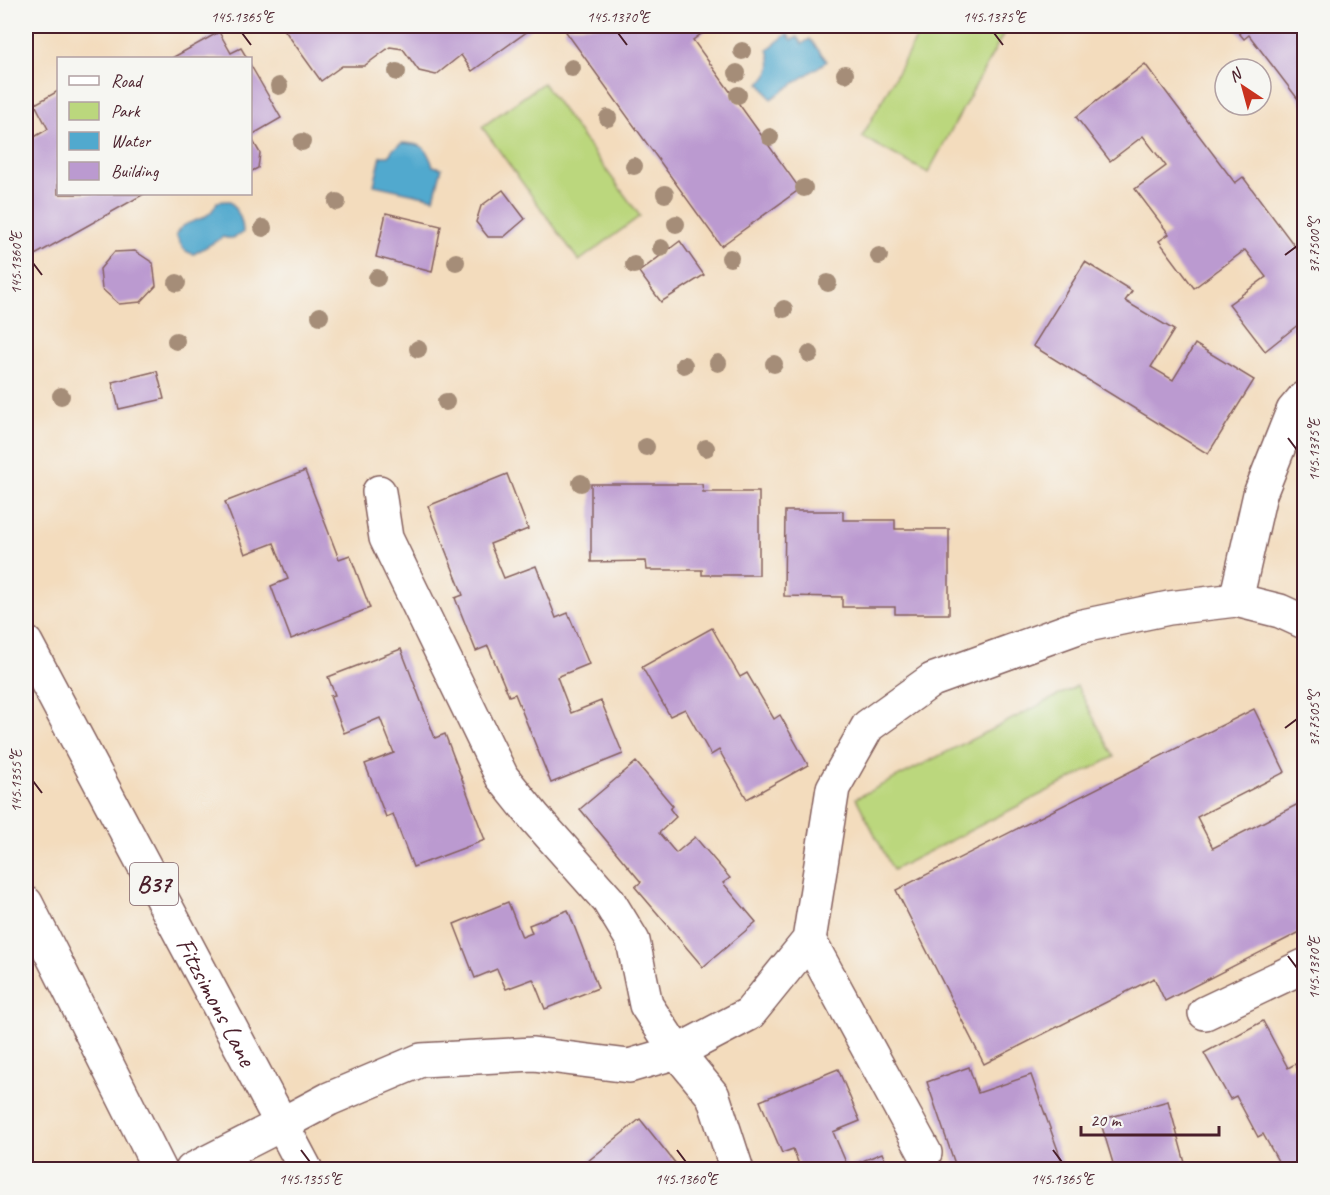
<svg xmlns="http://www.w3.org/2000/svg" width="1330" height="1195" viewBox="0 0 1330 1195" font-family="Caveat,sans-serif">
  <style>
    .green { fill: #bbd77d; stroke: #827b54; stroke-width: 1.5 }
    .water { fill: #51a9ce; stroke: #4e647c; stroke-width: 1.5 }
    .building { fill: #bb9ad0 }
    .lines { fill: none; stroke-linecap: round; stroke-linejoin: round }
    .minor-casing { stroke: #85615e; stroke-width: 36 }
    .major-casing { stroke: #85615e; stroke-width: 36 }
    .minor { stroke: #fff; stroke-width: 33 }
    .major { stroke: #fff; stroke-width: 33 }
    .tree { fill: #a58d78 }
    .ticks { fill: none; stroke: #4a1f2b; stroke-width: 2 }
    .labels { text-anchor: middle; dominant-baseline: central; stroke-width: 4.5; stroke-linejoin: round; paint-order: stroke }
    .shield { fill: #f6f6f2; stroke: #7e6067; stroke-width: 1.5 }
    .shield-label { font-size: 24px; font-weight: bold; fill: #4a1f2b }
    .street-label { font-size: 26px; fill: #4a1f2b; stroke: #f6f6f2 }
    .neatline { fill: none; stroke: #4a1f2b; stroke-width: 2 }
    .ticks-label { font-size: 15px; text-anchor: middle; fill: #4a1f2b }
  </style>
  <rect width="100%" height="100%" fill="#f6f6f2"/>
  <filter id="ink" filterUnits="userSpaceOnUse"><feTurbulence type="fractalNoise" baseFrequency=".0167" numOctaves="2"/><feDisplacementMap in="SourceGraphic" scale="12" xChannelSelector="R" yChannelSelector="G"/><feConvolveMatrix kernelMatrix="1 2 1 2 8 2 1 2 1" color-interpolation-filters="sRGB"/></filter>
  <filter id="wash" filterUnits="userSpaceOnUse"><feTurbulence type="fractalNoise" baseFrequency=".008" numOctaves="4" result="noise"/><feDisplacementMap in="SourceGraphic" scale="24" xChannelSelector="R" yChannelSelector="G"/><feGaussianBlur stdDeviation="1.35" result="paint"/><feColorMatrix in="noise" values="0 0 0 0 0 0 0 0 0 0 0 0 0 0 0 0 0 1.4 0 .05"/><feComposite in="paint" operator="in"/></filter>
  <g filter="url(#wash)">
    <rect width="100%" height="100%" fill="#f3dcbd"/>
    <g class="green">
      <polygon points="923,26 1000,26 1006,29 928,173 862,137"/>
      <polygon points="543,83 640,216 579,261 482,127"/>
      <polygon points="1077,686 1114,757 893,870 856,798"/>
    </g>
    <g class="water">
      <path d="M787 34 792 40 797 37 802 44 810 39 827 61 771 99 760 83C773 71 772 64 768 49Z"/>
      <path d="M402 143C423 144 426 146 433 166L442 168 434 198 374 185 381 156H389L392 150Z"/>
      <path d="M225 201H230C238 211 243 220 243 233 236 237 231 240 223 237L194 254C183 252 181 245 176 235 184 216 208 226 217 202Z"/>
    </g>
    <g id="blocks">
      <g class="building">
        <polygon points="286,26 535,26 472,71 461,55 436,75 419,71 403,49 390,47 364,66 342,66 321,81 283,28"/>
        <polygon points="569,26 712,26 693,40 800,189 721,246 564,29"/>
        <polygon points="1233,26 1295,26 1304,37 1304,107 1249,35 1244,39"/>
        <polygon points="219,32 231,53 241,48 247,58 172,58"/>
        <polygon points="250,64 281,118 250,136"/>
        <polygon points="1145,64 1235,183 1243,177 1299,252 1304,248 1304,320 1265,351 1229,304 1266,277 1245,250 1194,288 1159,241 1169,234 1135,189 1166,166 1143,136 1110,161 1076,117"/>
        <polygon points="58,91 58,194 144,194 26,260 26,156 29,154 26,148 26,142 48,129 35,104"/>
        <polygon points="250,136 260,153 258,168 250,172"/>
        <polygon points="503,190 525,219 504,237 488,237 476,222 481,206"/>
        <polygon points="386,213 441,226 432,272 376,257"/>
        <polygon points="680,241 704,275 661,302 639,272"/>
        <polygon points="135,251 153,263 156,286 141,302 119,304 102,289 100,269 114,252"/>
        <polygon points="1085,262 1132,291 1125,301 1174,330 1151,367 1173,380 1195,344 1254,380 1208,454 1033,346"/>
        <polygon points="157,371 164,399 119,409 112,382"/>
        <polygon points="305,471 339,559 350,555 370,608 291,639 271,586 288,579 274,543 245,554 225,502"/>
        <polygon points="507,474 528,529 490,544 504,578 536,566 556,618 568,613 589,664 557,677 571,713 601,701 623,754 551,783 515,694 509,696 488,646 476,651 455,598 463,595 428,506"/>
        <polygon points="591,484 702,484 703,492 759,492 759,575 702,575 702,570 647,570 646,561 591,562"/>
        <polygon points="785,511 843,511 843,520 895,520 895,529 949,529 949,614 895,614 895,607 842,607 842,597 784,596"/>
        <polygon points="712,628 740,677 747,673 774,719 780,715 808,765 747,799 719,750 711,755 685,709 670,716 642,667"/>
        <polygon points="401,649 435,738 445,734 485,840 413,867 393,814 386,817 365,764 394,753 380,718 344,733 330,696 335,695 328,677"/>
        <polygon points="1254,709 1285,772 1197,817 1213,848 1304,801 1304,930 1165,1001 1154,978 984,1064 896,890"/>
        <polygon points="636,762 673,806 670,809 676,817 659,833 676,853 695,837 730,878 723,883 756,922 703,967 635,887 641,882 580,809"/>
        <polygon points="508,902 522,937 532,933 529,925 568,910 598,988 545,1009 533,979 506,989 497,969 475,978 454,924"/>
        <polygon points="1263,1021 1288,1068 1295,1064 1304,1081 1304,1170 1283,1170 1263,1134 1258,1137 1236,1096 1230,1099 1204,1053"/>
        <polygon points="969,1067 978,1093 1031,1075 1065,1170 957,1170 927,1082"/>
        <polygon points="838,1069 860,1121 833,1132 848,1167 882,1153 889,1170 801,1170 793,1149 782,1153 760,1101"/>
        <polygon points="1168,1101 1187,1170 1115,1170 1100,1120"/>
        <polygon points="640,1119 676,1164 669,1170 577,1170"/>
      </g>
    </g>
  </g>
  <g filter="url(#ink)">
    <use href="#blocks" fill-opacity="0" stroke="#85615e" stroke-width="1.5"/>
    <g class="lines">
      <g class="minor-casing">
        <g id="minor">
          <polyline points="379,492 386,538 502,777 535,818 608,900 633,941 646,1005 677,1052 713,1096 737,1170"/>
          <polyline points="1236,600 1260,494 1293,411 1304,398"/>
          <polyline points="809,940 925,1153"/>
          <polyline points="1205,1013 1304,966"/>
          <polyline points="282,1124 329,1099 421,1060 533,1054 629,1066 677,1052 749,1014 809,940 833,788 868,726 932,680 1078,627 1169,608 1236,600 1280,611 1304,622"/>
        </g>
      </g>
      <g class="major-casing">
        <g id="major">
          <path id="s1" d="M26 643 306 1170"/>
          <polyline points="26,903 160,1170"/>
          <polyline points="192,1170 282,1124"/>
        </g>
      </g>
      <use href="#minor" class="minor"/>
      <use href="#major" class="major"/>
    </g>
    <g class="tree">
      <circle cx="742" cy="51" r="9"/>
      <circle cx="572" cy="68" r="9"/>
      <circle cx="397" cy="72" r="9"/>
      <circle cx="737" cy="73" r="9"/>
      <circle cx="845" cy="74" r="9"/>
      <circle cx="279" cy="86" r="9"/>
      <circle cx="738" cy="95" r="9"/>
      <circle cx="608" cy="118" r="9"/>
      <circle cx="770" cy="137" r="9"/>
      <circle cx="302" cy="142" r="9"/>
      <circle cx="634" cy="166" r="9"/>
      <circle cx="804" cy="188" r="9"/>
      <circle cx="665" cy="194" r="9"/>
      <circle cx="337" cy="202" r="9"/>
      <circle cx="676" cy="224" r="9"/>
      <circle cx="263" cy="228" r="9"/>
      <circle cx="661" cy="248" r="9"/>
      <circle cx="879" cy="256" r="9"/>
      <circle cx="730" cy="258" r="9"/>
      <circle cx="456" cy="262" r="9"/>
      <circle cx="634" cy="265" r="9"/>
      <circle cx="377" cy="278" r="9"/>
      <circle cx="177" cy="283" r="9"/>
      <circle cx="828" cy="283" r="9"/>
      <circle cx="784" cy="309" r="9"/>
      <circle cx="320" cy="316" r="9"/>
      <circle cx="176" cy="341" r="9"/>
      <circle cx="418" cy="349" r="9"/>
      <circle cx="810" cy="354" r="9"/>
      <circle cx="718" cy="363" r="9"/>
      <circle cx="774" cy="364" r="9"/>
      <circle cx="684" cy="365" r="9"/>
      <circle cx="61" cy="396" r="9"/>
      <circle cx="446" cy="402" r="9"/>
      <circle cx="646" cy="447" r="9"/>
      <circle cx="706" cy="448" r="9"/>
      <circle cx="581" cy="483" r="9"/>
    </g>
  </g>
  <path class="ticks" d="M242 33 251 45M618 33 627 45M994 33 1003 45M1285 255 1297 246M33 263 42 275M1288 438 1297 450M1285 728 1297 719M33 781 42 793M1288 956 1297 968M301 1150 310 1162M677 1150 686 1162M1053 1150 1062 1162"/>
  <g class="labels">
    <rect class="shield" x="130" y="863" width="48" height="42" rx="4.5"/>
    <g class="shield-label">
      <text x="154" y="884">B37</text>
    </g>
    <g class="street-label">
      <text stroke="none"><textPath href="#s1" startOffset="406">Fitzsimons Lane</textPath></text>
    </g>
  </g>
  <rect width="1330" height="1195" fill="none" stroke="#f6f6f2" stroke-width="66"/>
  <rect x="57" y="57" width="195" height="138" fill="#f6f6f2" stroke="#b1a0a2" stroke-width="1.5"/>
  <rect x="69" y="76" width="30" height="9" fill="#ffffff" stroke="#b1a0a2" stroke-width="1.5"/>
  <text x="111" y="87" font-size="18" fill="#4a1f2b">Road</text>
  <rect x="69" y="102" width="30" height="18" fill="#bbd77d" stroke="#b1a0a2" stroke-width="1.5"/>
  <text x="111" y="117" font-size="18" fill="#4a1f2b">Park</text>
  <rect x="69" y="132" width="30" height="18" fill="#51a9ce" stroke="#b1a0a2" stroke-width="1.5"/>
  <text x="111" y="147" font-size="18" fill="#4a1f2b">Water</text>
  <rect x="69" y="162" width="30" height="18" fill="#bb9ad0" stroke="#b1a0a2" stroke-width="1.5"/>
  <text x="111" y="177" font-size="18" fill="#4a1f2b">Building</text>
  <g transform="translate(1243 87) rotate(324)"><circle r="28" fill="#f6f6f2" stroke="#b1a0a2" stroke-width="1.5"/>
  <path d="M0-4.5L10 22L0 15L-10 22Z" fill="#c8321e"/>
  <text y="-9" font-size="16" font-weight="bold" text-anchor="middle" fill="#4a1f2b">N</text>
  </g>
  <path d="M1081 1126v9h138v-9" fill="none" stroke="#4a1f2b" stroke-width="3"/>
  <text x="1090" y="1126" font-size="18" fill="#4a1f2b" stroke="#f6f6f2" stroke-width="4.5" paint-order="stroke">20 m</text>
  <rect x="33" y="33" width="1264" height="1129" class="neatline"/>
  <g class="ticks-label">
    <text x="242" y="22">145.1365°E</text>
    <text x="618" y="22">145.1370°E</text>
    <text x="994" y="22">145.1375°E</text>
    <text transform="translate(1314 246) rotate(-90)" y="5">37.7500°S</text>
    <text transform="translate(16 263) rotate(-90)" y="5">145.1360°E</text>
    <text transform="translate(1314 450) rotate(-90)" y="5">145.1375°E</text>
    <text transform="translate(1314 719) rotate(-90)" y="5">37.7505°S</text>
    <text transform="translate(16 781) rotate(-90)" y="5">145.1355°E</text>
    <text transform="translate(1314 968) rotate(-90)" y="5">145.1370°E</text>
    <text x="310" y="1184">145.1355°E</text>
    <text x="686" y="1184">145.1360°E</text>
    <text x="1062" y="1184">145.1365°E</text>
  </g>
</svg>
